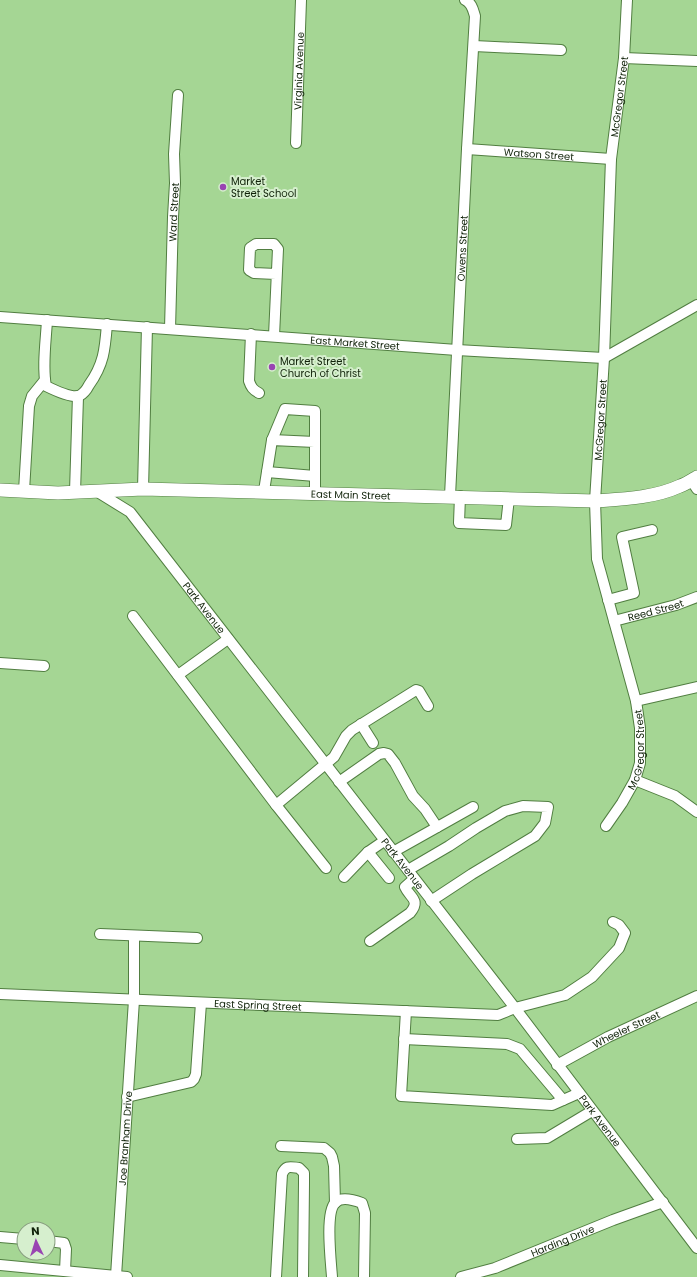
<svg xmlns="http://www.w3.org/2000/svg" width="697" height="1277" viewBox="0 0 697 1277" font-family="Poppins,sans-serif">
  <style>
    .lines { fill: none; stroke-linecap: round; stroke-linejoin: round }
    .minor-casing { stroke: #517e41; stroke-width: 12 }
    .major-casing { stroke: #517e41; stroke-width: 14 }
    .minor { stroke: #fff; stroke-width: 10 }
    .major { stroke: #fff; stroke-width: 13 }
    .poi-dot { fill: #9944b2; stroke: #d6efce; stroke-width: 1.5 }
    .labels { text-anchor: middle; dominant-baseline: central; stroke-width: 4; stroke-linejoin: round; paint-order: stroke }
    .street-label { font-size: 10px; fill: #102209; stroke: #d6efce }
    .poi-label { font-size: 10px; fill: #102209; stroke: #d6efce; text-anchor: start }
  </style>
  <rect width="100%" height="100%" fill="#a5d694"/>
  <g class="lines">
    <g class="minor-casing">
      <g id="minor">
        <polyline points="474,46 561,50"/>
        <polyline points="624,58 697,61"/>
        <path id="s1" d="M296 143 301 0"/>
        <path id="s2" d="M467 149 611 159"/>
        <path id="s3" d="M0 317 457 350 604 358 697 305"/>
        <path d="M47 320C46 340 42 367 46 386 54 390 70 398 79 396 83 394 87 389 89 385 104 364 105 349 107 324"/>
        <path id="s4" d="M170 329 173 217 175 183 174 154 178 95"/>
        <path d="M251 334 249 381C251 387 253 390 259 393"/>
        <polyline points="274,336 278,249 274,244 256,244 250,248 249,270 254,273 276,274"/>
        <polyline points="272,440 285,409 315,411 315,442"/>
        <polyline points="267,472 315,476"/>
        <polyline points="691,480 697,489"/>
        <polyline points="143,489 147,327"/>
        <polyline points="24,491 29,406 32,396 45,380"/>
        <path id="s5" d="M96 491 130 512 515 1008 697 1248"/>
        <polyline points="264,491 272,440 315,442 315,493"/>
        <polyline points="75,492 78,396"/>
        <path id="s6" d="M450 496 467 149 475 16C473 10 472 3 465 0"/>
        <polyline points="460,496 459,523 506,525 509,498"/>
        <polyline points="608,600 634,593 622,537 652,530"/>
        <polyline points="133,616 276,805 334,757 346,736 352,730 416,690 419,691 428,706"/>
        <path id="s7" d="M614 621 676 605 697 597"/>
        <polyline points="0,663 44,666"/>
        <polyline points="178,675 228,639"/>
        <polyline points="636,701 697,687"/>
        <polyline points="361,724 373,743"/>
        <polyline points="635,780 675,796 697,812"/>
        <polyline points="339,782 379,754 384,753 388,754 395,763 413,796 425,809 437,827"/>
        <polyline points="276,805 326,868"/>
        <path id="s8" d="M606 826 622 803 635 780 640 763V728L636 701 597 559 595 501 604 358 611 159 624 58 627 0"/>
        <polyline points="368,852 389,878"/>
        <polyline points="393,852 473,807"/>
        <polyline points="408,870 449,846 476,828 505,811 523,806 548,807 545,823 535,836 472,874 431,901"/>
        <polyline points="344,877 368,852 384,841"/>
        <polyline points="100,934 197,938"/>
        <path d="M370 941 410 913C421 900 410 898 405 887L414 879"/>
        <path id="s9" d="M0 994 498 1015 515 1008 565 995 592 977 619 948 625 933 619 925 613 922"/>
        <polyline points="406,1011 401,1096 552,1105 579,1093"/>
        <polyline points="404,1039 507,1044 520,1049 563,1100"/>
        <path id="s10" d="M557 1065 608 1037 697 996"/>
        <polyline points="127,1097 191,1082 194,1079 196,1074 201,1003"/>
        <polyline points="517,1139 547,1138 592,1111"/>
        <polyline points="281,1146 324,1148 330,1153 332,1157 334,1166 335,1203"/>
        <polyline points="0,1237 24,1239"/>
        <polyline points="48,1241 64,1243 66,1249 65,1271"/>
        <polyline points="0,1265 127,1277"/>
        <path id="s11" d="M116 1276 134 1000V936"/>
        <path d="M276 1277 282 1174C286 1165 290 1167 299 1168L304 1173V1183L303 1277"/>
        <path d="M332 1277C331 1262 325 1213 335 1203 341 1196 354 1200 362 1203L365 1213 364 1277"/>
        <path id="s12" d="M461 1277 495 1268 613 1220 663 1202"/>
      </g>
    </g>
    <g class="major-casing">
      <g id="major">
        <path id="s13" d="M0 490 58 493 143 489 595 501C623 499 654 498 680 486 686 484 692 480 697 477"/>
      </g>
    </g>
    <use href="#minor" class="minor"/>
    <use href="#major" class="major"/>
  </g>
  <g class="poi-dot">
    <circle cx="223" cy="187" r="4"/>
    <circle cx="272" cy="367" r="4"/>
  </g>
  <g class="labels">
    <g class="street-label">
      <text stroke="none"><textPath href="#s1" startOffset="72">Virginia Avenue</textPath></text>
      <text stroke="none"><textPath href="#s8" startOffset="745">McGregor Street</textPath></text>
      <text stroke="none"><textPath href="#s2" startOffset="72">Watson Street</textPath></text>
      <text stroke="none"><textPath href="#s4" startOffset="117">Ward Street</textPath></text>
      <text stroke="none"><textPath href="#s6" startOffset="248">Owens Street</textPath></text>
      <text stroke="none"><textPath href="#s3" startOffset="356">East Market Street</textPath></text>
      <text stroke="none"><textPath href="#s8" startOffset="421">McGregor Street</textPath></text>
      <text stroke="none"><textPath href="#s13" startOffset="351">East Main Street</textPath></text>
      <text stroke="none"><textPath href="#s5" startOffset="161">Park Avenue</textPath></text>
      <text stroke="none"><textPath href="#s7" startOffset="43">Reed Street</textPath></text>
      <text stroke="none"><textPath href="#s8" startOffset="85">McGregor Street</textPath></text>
      <text stroke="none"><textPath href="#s5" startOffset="485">Park Avenue</textPath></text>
      <text stroke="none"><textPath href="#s9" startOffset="258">East Spring Street</textPath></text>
      <text stroke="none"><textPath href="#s10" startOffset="78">Wheeler Street</textPath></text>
      <text stroke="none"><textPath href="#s5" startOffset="809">Park Avenue</textPath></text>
      <text stroke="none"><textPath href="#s11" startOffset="138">Joe Branham Drive</textPath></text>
      <text stroke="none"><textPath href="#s12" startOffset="108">Harding Drive</textPath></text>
    </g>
    <g class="poi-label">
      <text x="231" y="181">Market<tspan x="231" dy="12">Street School</tspan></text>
      <text x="280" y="361">Market Street<tspan x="280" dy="12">Church of Christ</tspan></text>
    </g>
  </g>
  <g transform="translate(36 1241) rotate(356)"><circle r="19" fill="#d6efce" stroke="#879d7f"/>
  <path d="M0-3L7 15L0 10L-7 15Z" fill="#9944b2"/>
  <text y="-6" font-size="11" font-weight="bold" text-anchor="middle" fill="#102209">N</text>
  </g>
</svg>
